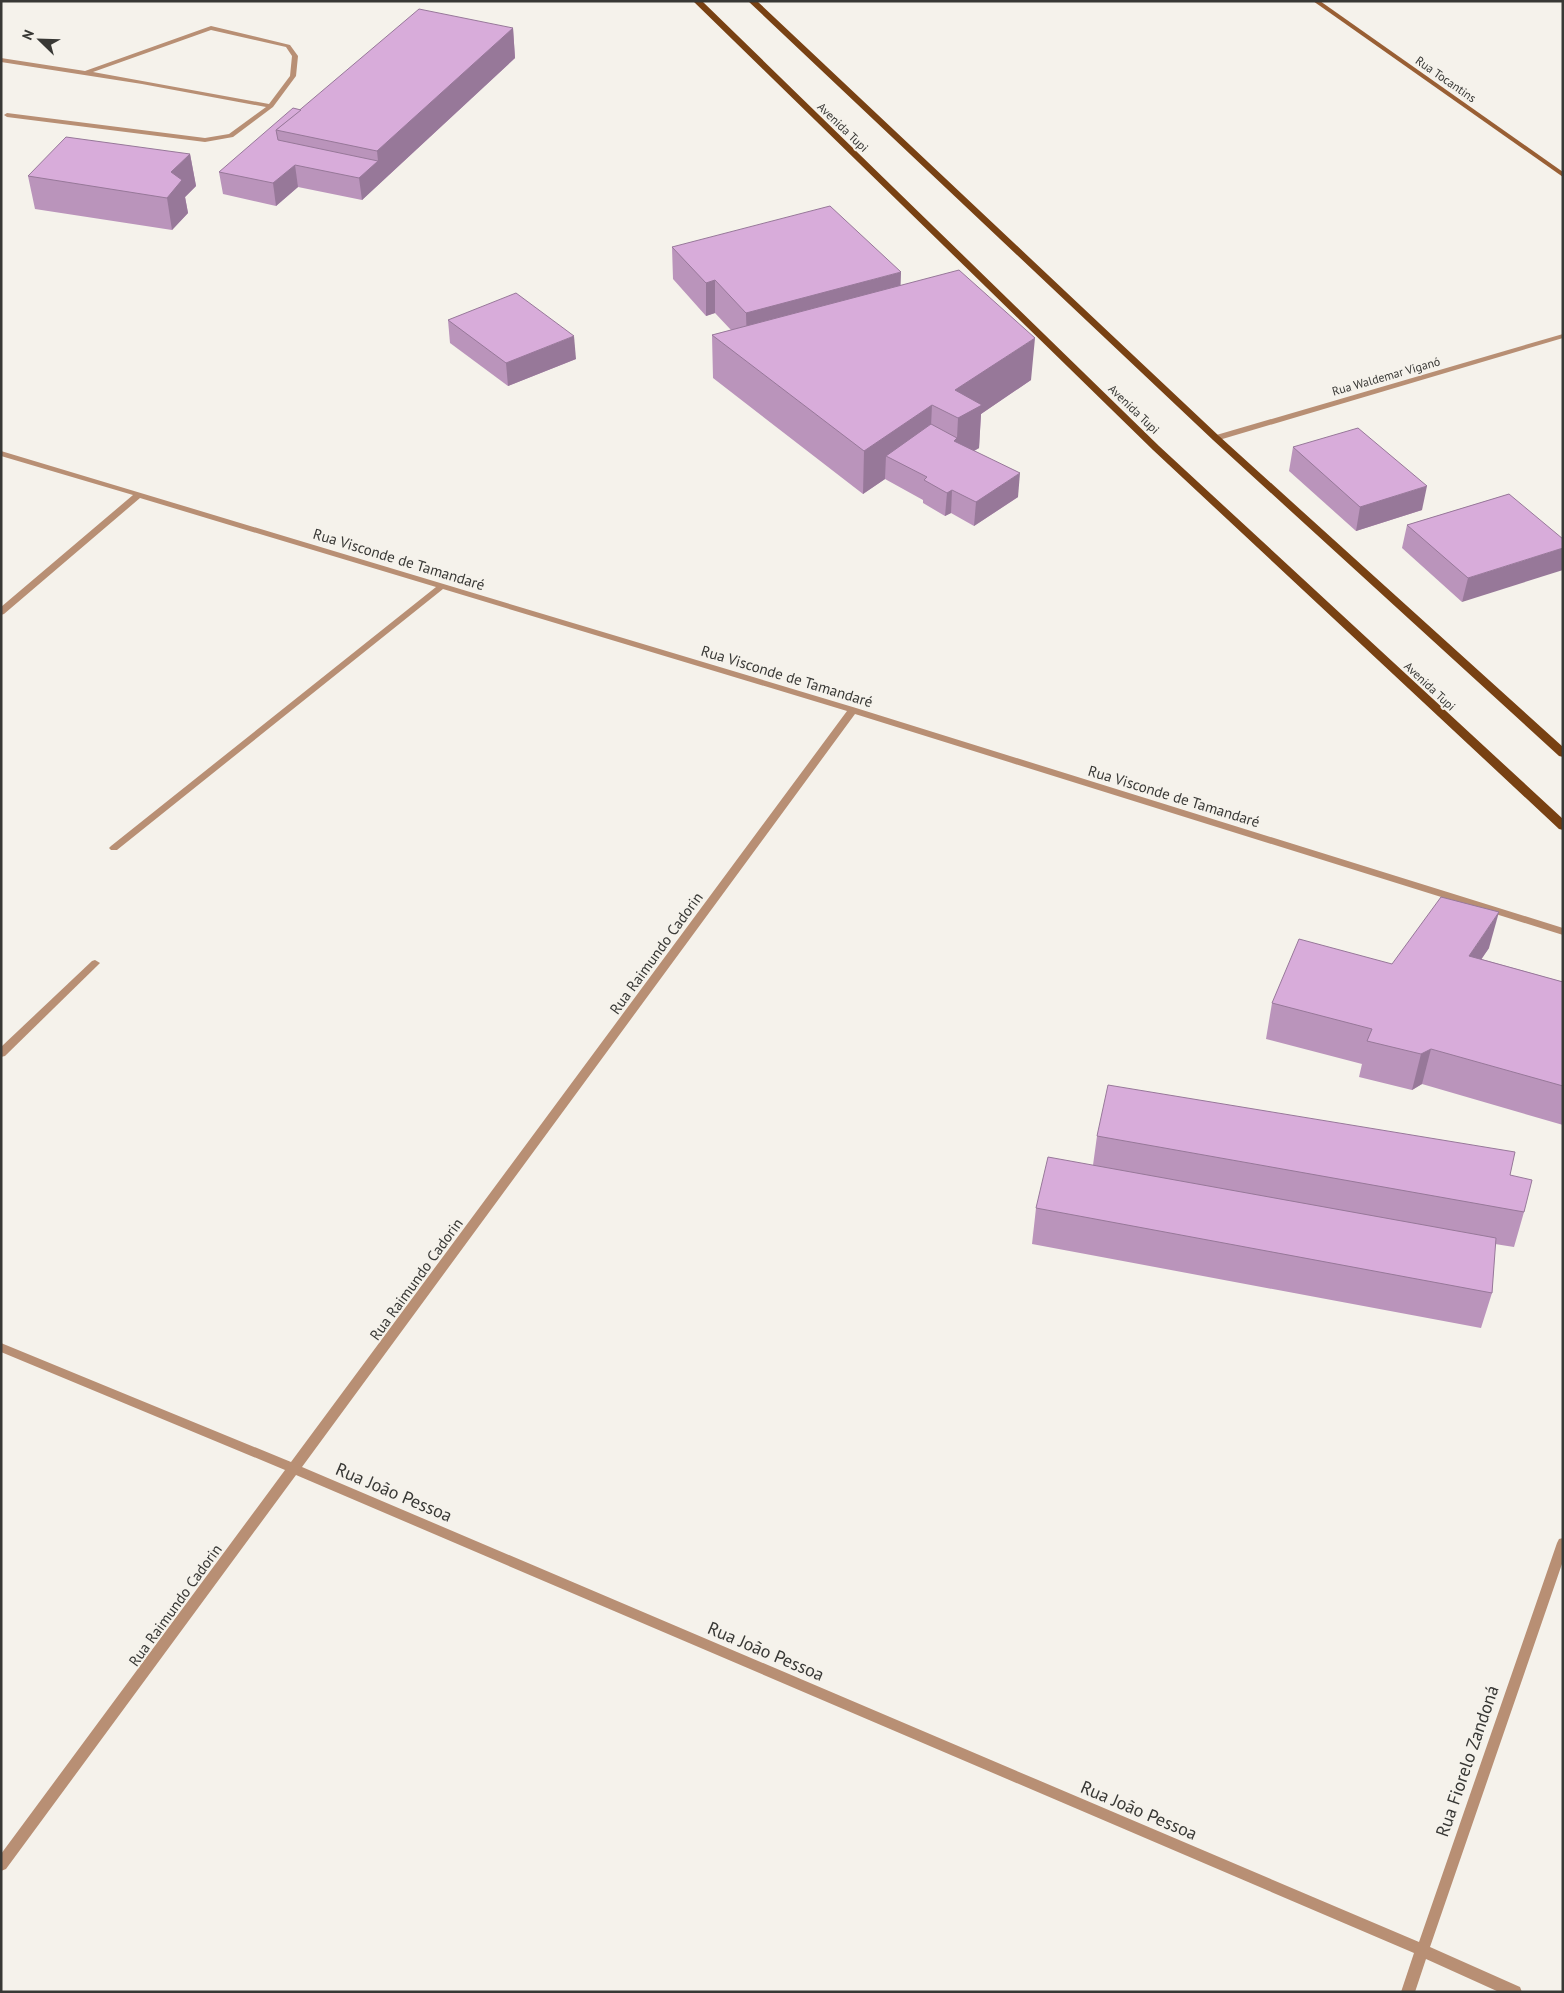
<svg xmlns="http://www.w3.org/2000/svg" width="1564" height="1993" viewBox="0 0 1564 1993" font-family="'PT Sans',sans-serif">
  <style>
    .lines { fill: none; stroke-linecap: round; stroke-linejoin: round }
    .lane { fill: #b88f74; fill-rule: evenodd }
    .street { fill: #b88f74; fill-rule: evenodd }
    .secondary { fill: #995f34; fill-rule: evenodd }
    .primary { fill: #784113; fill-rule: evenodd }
    .wall { fill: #ba94bb }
    .shaded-wall { fill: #977899 }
    .building { fill: #d8acda; stroke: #977899 }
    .labels { text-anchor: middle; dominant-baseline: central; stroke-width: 4; stroke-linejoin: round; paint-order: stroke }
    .far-street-label { font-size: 12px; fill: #383835; stroke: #f5f2eb }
    .street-label { font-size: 15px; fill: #383835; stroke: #f5f2eb }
    .near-street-label { font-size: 18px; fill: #383835; stroke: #f5f2eb }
  </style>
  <rect width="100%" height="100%" fill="#f5f2eb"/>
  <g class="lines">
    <path class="lane" d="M211 26 290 45 298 56 296 76 273 107 233 137 205 142 7 117 4 115 7 113 205 138 229 134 266 107 142 84 1 62V58L85 71ZM211 30 286 47 292 56 290 76 269 104 93 72Z"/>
    <g class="street">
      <polygon points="1563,334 1563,338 1219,440 1216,440 1212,438 1213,436"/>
      <polygon points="1,451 856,708 1563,928 1563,935 855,714 302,1467 1419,1942 1557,1543 1559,1539 1563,1538 1563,1561 1430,1947 1520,1987 1522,1992 1499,1992 1426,1959 1415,1992 1401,1992 1414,1953 296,1475 6,1869 1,1871 1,1854 285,1470 1,1352 1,1343 291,1462 847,711 443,589 117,850 111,850 109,848 111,846 436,587 140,498 4,614 1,615 1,607 133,495 1,456"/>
      <polygon points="95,960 100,963 98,965 5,1056 1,1057 1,1047 92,961"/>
    </g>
    <polygon class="secondary" points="1313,1 1320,1 1563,172 1563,177"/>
    <g class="primary">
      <polygon points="693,1 702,1 1159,446 1563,819 1563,830 1559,829 1153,450"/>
      <polygon points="748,1 757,1 1219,436 1563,747 1563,757 1559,756 1213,440"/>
    </g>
  </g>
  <g class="wall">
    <polygon points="513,28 515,58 362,200 298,187 276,206 223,194 219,172 301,110"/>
    <polygon points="190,154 196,186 185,197 188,213 172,230 35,209 28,176"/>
    <polygon points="672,247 901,286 1031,380 981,414 979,448 974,451 1018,497 974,526 951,513 945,516 923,503 923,500 885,479 863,494 713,378 712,335 731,330 715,313 706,316 673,279"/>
    <polygon points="448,320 576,359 508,386 450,343"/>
    <polygon points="1293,447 1422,510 1356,531 1289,471"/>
    <polygon points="1509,494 1462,602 1402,548 1407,525"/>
    <polygon points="1489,948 1481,959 1563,982 1563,1125 1422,1084 1412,1090 1359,1077 1362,1064 1266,1039 1272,1003 1392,964"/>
    <polygon points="1097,1136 1510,1175 1524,1212 1514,1247 1495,1244 1492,1293 1481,1328 1032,1244 1036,1208 1093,1165"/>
  </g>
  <g class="shaded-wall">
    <polygon points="513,28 515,58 362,200 359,178 378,161 377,151"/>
    <polygon points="190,154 196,186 185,197 188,213 172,230 167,198 171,172"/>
    <polygon points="295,165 298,187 276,206 273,183"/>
    <polygon points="901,272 900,305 747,346 746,313"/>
    <polygon points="715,280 715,313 706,316 706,283"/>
    <polygon points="574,336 576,359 508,386 506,363"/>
    <polygon points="1035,338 1031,380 981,414 979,448 956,461 954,441 957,438 958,418 955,390"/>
    <polygon points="932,405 930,448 886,456 885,479 863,494 864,451"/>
    <polygon points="1020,473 1018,497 974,526 976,502"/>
    <polygon points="1427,486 1422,510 1356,531 1360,507"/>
    <polygon points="952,490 951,513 945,516 947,493"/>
    <polygon points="1563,548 1563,570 1462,602 1468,578"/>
    <polygon points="1499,912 1489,948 1460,991 1469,956"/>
    <polygon points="1431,1049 1422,1084 1412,1090 1421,1054"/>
  </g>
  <g class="building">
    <polygon points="419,9 513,28 377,151 276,130"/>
    <polygon points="293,108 301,110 276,130 278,140 378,161 359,178 295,165 273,183 219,172"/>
    <polygon points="66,137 190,154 171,172 182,180 167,198 28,176"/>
    <polygon points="830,206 901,272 746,313 715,280 706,283 672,247"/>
    <polygon points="959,270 1035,338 955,390 982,405 958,418 932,405 864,451 712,335"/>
    <polygon points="516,293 574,336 506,363 448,320"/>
    <polygon points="931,424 957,438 954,441 1020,473 976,502 952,490 947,493 924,480 927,477 886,456"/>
    <polygon points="1358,428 1427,486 1360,507 1293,447"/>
    <polygon points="1509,494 1563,539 1563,548 1468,578 1407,525"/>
    <polygon points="1441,897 1499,912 1469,956 1563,982 1563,1086 1431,1049 1421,1054 1367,1041 1372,1029 1272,1003 1299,939 1392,964"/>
    <polygon points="1108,1085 1515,1152 1510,1175 1532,1180 1524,1212 1097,1136"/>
    <polygon points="1048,1157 1496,1238 1492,1293 1036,1208"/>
  </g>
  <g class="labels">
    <g class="far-street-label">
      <text transform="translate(1446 79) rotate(35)">Rua Tocantins</text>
      <text transform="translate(843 127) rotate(44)">Avenida Tupi</text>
      <text transform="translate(1386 376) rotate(-16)">Rua Waldemar Viganó</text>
      <text transform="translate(1134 409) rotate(44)">Avenida Tupi</text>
      <text transform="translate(1430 686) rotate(43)">Avenida Tupi</text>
    </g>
    <g class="street-label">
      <text transform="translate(399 559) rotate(17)">Rua Visconde de Tamandaré</text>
      <text transform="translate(787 676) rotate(17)">Rua Visconde de Tamandaré</text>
      <text transform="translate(1174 796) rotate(17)">Rua Visconde de Tamandaré</text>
      <text transform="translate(656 953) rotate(-54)">Rua Raimundo Cadorin</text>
      <text transform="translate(416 1279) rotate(-54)">Rua Raimundo Cadorin</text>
      <text transform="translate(175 1605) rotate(-54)">Rua Raimundo Cadorin</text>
    </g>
    <g class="near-street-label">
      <text transform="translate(394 1492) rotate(23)">Rua João Pessoa</text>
      <text transform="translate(766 1651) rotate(23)">Rua João Pessoa</text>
      <text transform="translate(1467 1761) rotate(-71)">Rua Fiorelo Zandoná</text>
      <text transform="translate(1139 1810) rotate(23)">Rua João Pessoa</text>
    </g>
  </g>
  <rect width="1564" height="1993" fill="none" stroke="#383835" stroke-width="5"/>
  <g transform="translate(40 40) rotate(293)" stroke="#f5f2eb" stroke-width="4" paint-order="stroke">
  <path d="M0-4L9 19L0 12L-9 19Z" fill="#383835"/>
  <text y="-8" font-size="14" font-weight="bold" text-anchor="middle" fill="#383835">N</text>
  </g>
</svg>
